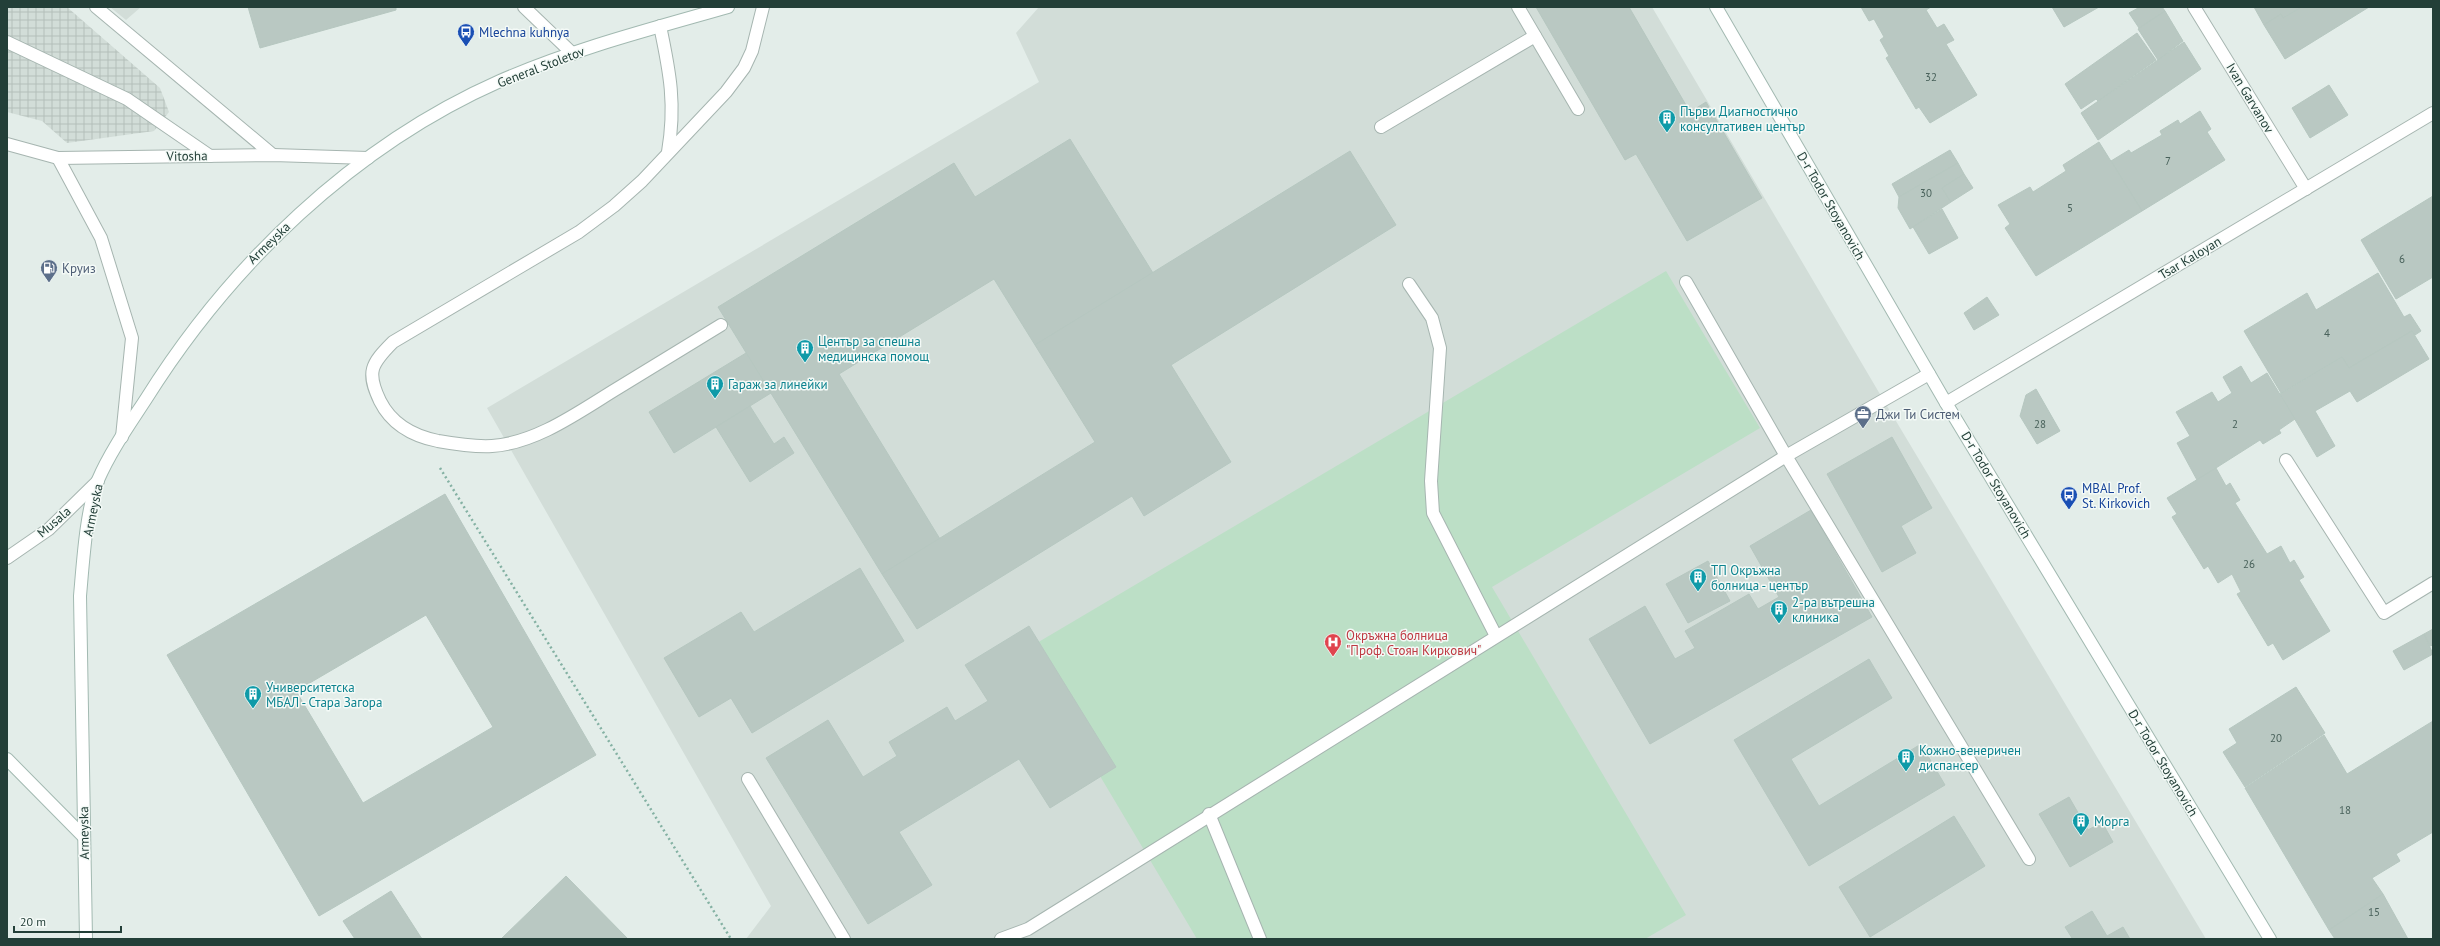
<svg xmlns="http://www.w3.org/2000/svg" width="2440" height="946" viewBox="0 0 2440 946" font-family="'PT Sans',sans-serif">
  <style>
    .built { fill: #d2ddd8 }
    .industrial { fill: url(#industrial-grid) }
    .green { fill: #bcdfc6 }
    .building { fill: #b9c8c2; stroke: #b6c7c0; fill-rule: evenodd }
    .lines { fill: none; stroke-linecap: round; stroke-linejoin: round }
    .lane-casing { stroke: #a6b5b0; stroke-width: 14 }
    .street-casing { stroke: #a6b5b0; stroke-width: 14 }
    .secondary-casing { stroke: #a2b9b1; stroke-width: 14 }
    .path { stroke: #84b1a3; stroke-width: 2.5; stroke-dasharray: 2 3; stroke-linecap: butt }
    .lane { stroke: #fff; stroke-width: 12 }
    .street { stroke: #fff; stroke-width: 12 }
    .secondary { stroke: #fff; stroke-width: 12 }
    .labels { text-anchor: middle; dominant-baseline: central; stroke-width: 3; stroke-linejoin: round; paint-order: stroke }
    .number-label { font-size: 11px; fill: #48615a }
    .transit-label { font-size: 13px; fill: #164399; stroke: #f4faf7; text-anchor: start }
    .street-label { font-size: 13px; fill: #233f38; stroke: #f4faf7 }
    .culture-label { font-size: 13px; fill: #0d838f; stroke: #f4faf7; text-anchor: start }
    .service-label { font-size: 13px; fill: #4e5e75; stroke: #f4faf7; text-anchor: start }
    .health-label { font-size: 13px; fill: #be3a42; stroke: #f4faf7; text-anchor: start }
  </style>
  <defs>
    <pattern id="industrial-grid" width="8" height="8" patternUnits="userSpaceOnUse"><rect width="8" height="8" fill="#d2ddd8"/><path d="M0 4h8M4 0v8" fill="none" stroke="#b4bfba"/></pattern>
  </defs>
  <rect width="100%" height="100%" fill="#e3ede9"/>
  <g class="built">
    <polygon points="110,7 141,7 126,20"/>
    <polygon points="1039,7 1652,7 1884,401 2206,939 746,939 771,906 487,408 1039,82 1016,33"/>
  </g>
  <polygon class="industrial" points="7,7 67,7 160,88 169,112 154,131 67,143 42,121 7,112"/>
  <polygon class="green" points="1666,271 1760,428 1492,587 1686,915 1645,939 1197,939 1025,650"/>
  <g class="building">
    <polygon points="248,7 396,7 396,10 260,48"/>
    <polygon points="1536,7 1629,7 1690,112 1706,102 1762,198 1687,241 1636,154 1625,160"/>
    <polygon points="1861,7 1931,7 1926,10 1937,28 1944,24 1954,40 1946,44 1977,95 1930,123 1919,107 1916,109 1886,58 1889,56 1880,40 1884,37 1874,19 1869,21"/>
    <polygon points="2052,7 2099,7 2064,27"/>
    <polygon points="2140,7 2162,7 2165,11 2139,28 2129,13"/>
    <polygon points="2254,7 2302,7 2283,18 2281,14 2264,25"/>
    <polygon points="2302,7 2369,7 2285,59 2264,25 2281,14 2283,18"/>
    <polygon points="2165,11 2183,41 2158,60 2138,29"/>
    <polygon points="2137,33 2156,60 2098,101 2096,99 2081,109 2065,84"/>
    <polygon points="2184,42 2201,69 2098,140 2081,113"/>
    <polygon points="2329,85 2348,115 2310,138 2292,108"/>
    <polygon points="2200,111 2211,129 2207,132 2225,160 2142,211 2111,161 2129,150 2131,153 2162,135 2160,131 2178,120 2180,124"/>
    <polygon points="1070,139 1153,273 1035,345 994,279 839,374 940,539 882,574 718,307 954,163 975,197"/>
    <polygon points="2099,142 2142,211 2036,276 2005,228 2010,224 1998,205 2030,187 2033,192 2066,171 2063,165"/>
    <polygon points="1950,150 1958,163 1899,197 1892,184"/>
    <polygon points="1350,151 1396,225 1171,365 1231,462 1144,516 1132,496 917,629 882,574 1095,442 1035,345"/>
    <polygon points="1958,163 1964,174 1942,188 1951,202 1910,229 1898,208 1899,197"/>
    <polygon points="1964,174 1973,188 1951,202 1942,188"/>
    <polygon points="2433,196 2433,277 2396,299 2361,240"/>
    <polygon points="1942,209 1958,238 1929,254 1913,227"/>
    <polygon points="2378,273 2404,317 2410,314 2421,331 2415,335 2412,331 2349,368 2342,357 2281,393 2244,331 2307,293 2316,310"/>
    <polygon points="1987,297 1999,315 1974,330 1964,313"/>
    <polygon points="2412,331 2429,359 2357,402 2350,391 2315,411 2335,446 2317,457 2280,394 2342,357 2349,368"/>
    <polygon points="746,353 771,393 674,453 649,412"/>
    <polygon points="2241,366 2251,383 2267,373 2295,419 2279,430 2281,433 2263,444 2260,440 2197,480 2177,443 2190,436 2176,412 2212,392 2218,402 2232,393 2223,377"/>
    <polygon points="2036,389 2060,431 2037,444 2020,416 2026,395"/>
    <polygon points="750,406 774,444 784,437 794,453 750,482 716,427"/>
    <polygon points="1892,437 1932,508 1901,526 1916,553 1882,572 1827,474"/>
    <polygon points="2216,468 2226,486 2230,483 2240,500 2235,503 2267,554 2281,546 2290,563 2294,560 2304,577 2299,580 2330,631 2283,660 2273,643 2268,646 2237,594 2241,592 2232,574 2218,583 2208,566 2204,569 2172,517 2177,514 2167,498"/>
    <path d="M445 494 596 755 319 916 167 655ZM426 615 493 727 363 803 296 691Z"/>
    <polygon points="1811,510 1872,617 1650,744 1589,639 1645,606 1675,659 1695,648 1685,631 1749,594 1758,609 1779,597 1750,546"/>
    <polygon points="1708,561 1730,601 1688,623 1666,584"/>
    <polygon points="860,568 904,641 752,733 731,698 699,717 664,658 741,612 754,632"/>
    <polygon points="1029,626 1116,767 1050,808 1019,759 899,832 932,885 868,924 766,758 828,720 863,777 897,756 889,742 947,707 955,721 988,701 965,665"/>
    <polygon points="2433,629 2433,645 2430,646 2424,634"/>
    <polygon points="2424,634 2433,654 2404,670 2393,651"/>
    <polygon points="1869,659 1892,698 1791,759 1819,806 1921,744 1945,785 1809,866 1734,740"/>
    <polygon points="2296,687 2325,733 2245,787 2223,752 2237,743 2229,729"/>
    <polygon points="2433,721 2433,832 2396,854 2400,861 2372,878 2383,894 2329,930 2245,788 2324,735 2347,774"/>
    <polygon points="2069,797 2088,830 2102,822 2113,842 2070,867 2039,814"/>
    <polygon points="1954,816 1985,866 1870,937 1839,887"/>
    <polygon points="566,876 628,939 501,939"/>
    <polygon points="391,891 422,939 355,939 343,921"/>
    <polygon points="2383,894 2408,939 2335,939 2329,930"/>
    <polygon points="2092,911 2107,936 2123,927 2130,939 2070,939 2072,938 2065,927"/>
  </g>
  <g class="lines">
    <g class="lane-casing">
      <g id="lane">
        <polyline points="96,7 273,155"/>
        <polyline points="1518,7 1578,109"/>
        <path d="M660 26C670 73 676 105 668 152"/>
        <polyline points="7,42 127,99 210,156"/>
        <polyline points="1381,127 1535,36"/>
        <polyline points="58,158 101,238 132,338 122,437"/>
        <polyline points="1686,282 1786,456 2029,859"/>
        <polyline points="1409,284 1432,318 1440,348 1431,481 1433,513 1496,636"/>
        <path d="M721 325C687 346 652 367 618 388 580 411 537 443 492 446 474 447 455 444 438 441 413 436 392 425 380 401 366 372 371 364 393 342L579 232 614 206 642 181 726 92 744 68 752 51 763 7"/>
        <polyline points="2286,460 2384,613 2433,583"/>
        <polyline points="748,779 844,939"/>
        <polyline points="1209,814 1260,939"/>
        <polyline points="1001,939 1028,929 1786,456 1929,374"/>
      </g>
    </g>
    <g class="street-casing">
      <g id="street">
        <polyline points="524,7 573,54"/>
        <polyline points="2194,7 2306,189"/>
        <polyline points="7,144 58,158 273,155 368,158"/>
        <polyline points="1946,403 2433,113"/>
        <polyline points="7,558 49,529 98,481"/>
      </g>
    </g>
    <g class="secondary-casing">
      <g id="secondary">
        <polyline points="1716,7 1946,403 2270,939"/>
        <polyline points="7,759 84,837"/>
        <path d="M86 939 80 596C83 563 86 510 98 480 110 452 129 425 146 399 230 265 353 146 500 81 573 49 651 29 728 7"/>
      </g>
    </g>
    <polyline class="path" points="440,468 731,939"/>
    <use href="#lane" class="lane"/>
    <use href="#street" class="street"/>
    <use href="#secondary" class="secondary"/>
  </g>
  <defs>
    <g id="bus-pin" transform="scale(0.9)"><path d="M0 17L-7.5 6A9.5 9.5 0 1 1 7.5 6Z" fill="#1a4fb4" stroke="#f4faf7"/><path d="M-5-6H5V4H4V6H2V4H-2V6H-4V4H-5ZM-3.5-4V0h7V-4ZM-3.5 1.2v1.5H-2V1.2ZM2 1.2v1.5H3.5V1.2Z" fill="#fff"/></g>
    <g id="building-pin" transform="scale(0.9)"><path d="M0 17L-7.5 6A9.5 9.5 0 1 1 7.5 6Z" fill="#0f9aa8" stroke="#f4faf7"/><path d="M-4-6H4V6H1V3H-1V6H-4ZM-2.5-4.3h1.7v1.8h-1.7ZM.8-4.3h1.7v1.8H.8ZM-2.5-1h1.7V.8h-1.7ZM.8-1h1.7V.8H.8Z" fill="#fff"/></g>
    <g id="fuel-pin" transform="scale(0.9)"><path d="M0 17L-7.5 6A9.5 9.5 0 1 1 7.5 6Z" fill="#5c6f8a" stroke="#f4faf7"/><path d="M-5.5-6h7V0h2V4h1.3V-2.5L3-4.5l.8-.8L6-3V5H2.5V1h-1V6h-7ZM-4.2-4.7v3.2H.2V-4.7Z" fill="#fff"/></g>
    <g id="office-pin" transform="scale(0.9)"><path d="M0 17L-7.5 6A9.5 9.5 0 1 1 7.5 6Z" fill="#5c6f8a" stroke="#f4faf7"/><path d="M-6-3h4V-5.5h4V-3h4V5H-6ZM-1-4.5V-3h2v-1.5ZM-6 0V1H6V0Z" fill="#fff"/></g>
    <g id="hospital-pin" transform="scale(0.9)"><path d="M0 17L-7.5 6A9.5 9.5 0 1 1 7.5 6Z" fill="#e0444e" stroke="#f4faf7"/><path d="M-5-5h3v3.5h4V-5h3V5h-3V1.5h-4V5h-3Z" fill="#fff"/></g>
  </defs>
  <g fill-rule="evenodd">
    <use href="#bus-pin" x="466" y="32"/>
    <use href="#building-pin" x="1667" y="118"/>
    <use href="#fuel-pin" x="49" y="268"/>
    <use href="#building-pin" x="805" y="348"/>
    <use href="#building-pin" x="715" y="384"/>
    <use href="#office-pin" x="1863" y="414"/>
    <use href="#bus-pin" x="2069" y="495"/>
    <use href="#building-pin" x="1698" y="577"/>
    <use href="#building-pin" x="1779" y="609"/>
    <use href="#hospital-pin" x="1333" y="642"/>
    <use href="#building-pin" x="253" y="694"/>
    <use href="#building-pin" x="1906" y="757"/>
    <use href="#building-pin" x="2081" y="821"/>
  </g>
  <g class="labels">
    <g class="number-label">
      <text x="1931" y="77">32</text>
      <text x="2168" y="161">7</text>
      <text x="1926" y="193">30</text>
      <text x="2070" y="208">5</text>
      <text x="2402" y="259">6</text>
      <text x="2327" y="333">4</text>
      <text x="2040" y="424">28</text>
      <text x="2235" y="424">2</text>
      <text x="2249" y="564">26</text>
      <text x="2276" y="738">20</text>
      <text x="2345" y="810">18</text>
      <text x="2374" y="912">15</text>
    </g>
    <g class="transit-label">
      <text x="479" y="32">Mlechna kuhnya</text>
      <text x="2082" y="488">MBAL Prof.<tspan x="2082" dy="15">St. Kirkovich</tspan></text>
    </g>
    <g class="street-label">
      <text transform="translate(541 67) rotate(-21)">General Stoletov</text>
      <text transform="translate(2250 98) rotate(59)">Ivan Garvanov</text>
      <text transform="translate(187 156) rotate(-1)">Vitosha</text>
      <text transform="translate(1831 206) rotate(60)">D-r Todor Stoyanovich</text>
      <text transform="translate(269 243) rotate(-44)">Armeyska</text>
      <text transform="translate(2190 258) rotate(-31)">Tsar Kaloyan</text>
      <text transform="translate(1996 485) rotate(59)">D-r Todor Stoyanovich</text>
      <text transform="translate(93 510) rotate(-78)">Armeyska</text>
      <text transform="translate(54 522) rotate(-41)">Musala</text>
      <text transform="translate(2163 763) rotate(59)">D-r Todor Stoyanovich</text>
      <text transform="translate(84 833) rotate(-91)">Armeyska</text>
    </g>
    <g class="culture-label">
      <text x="1680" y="111">Първи Диагностично<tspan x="1680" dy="15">консултативен център</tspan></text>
      <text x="818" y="341">Център за спешна<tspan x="818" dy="15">медицинска помощ</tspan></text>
      <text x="728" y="384">Гараж за линейки</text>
      <text x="1711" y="570">ТП Окръжна<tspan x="1711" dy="15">болница - център</tspan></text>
      <text x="1792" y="602">2-ра вътрешна<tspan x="1792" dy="15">клиника</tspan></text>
      <text x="266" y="687">Университетска<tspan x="266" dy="15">МБАЛ - Стара Загора</tspan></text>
      <text x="1919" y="750">Кожно-венеричен<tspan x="1919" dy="15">диспансер</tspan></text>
      <text x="2094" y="821">Морга</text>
    </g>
    <g class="service-label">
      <text x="62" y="268">Круиз</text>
      <text x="1876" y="414">Джи Ти Систем</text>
    </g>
    <g class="health-label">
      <text x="1346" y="635">Окръжна болница<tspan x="1346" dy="15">"Проф. Стоян Киркович"</tspan></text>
    </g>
  </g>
  <rect width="2440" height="946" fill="none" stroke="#233f38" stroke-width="16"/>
  <path d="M14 926v6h107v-6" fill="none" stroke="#233f38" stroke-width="2"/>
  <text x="20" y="926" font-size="12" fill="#233f38" stroke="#f4faf7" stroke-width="3" paint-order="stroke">20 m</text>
</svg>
